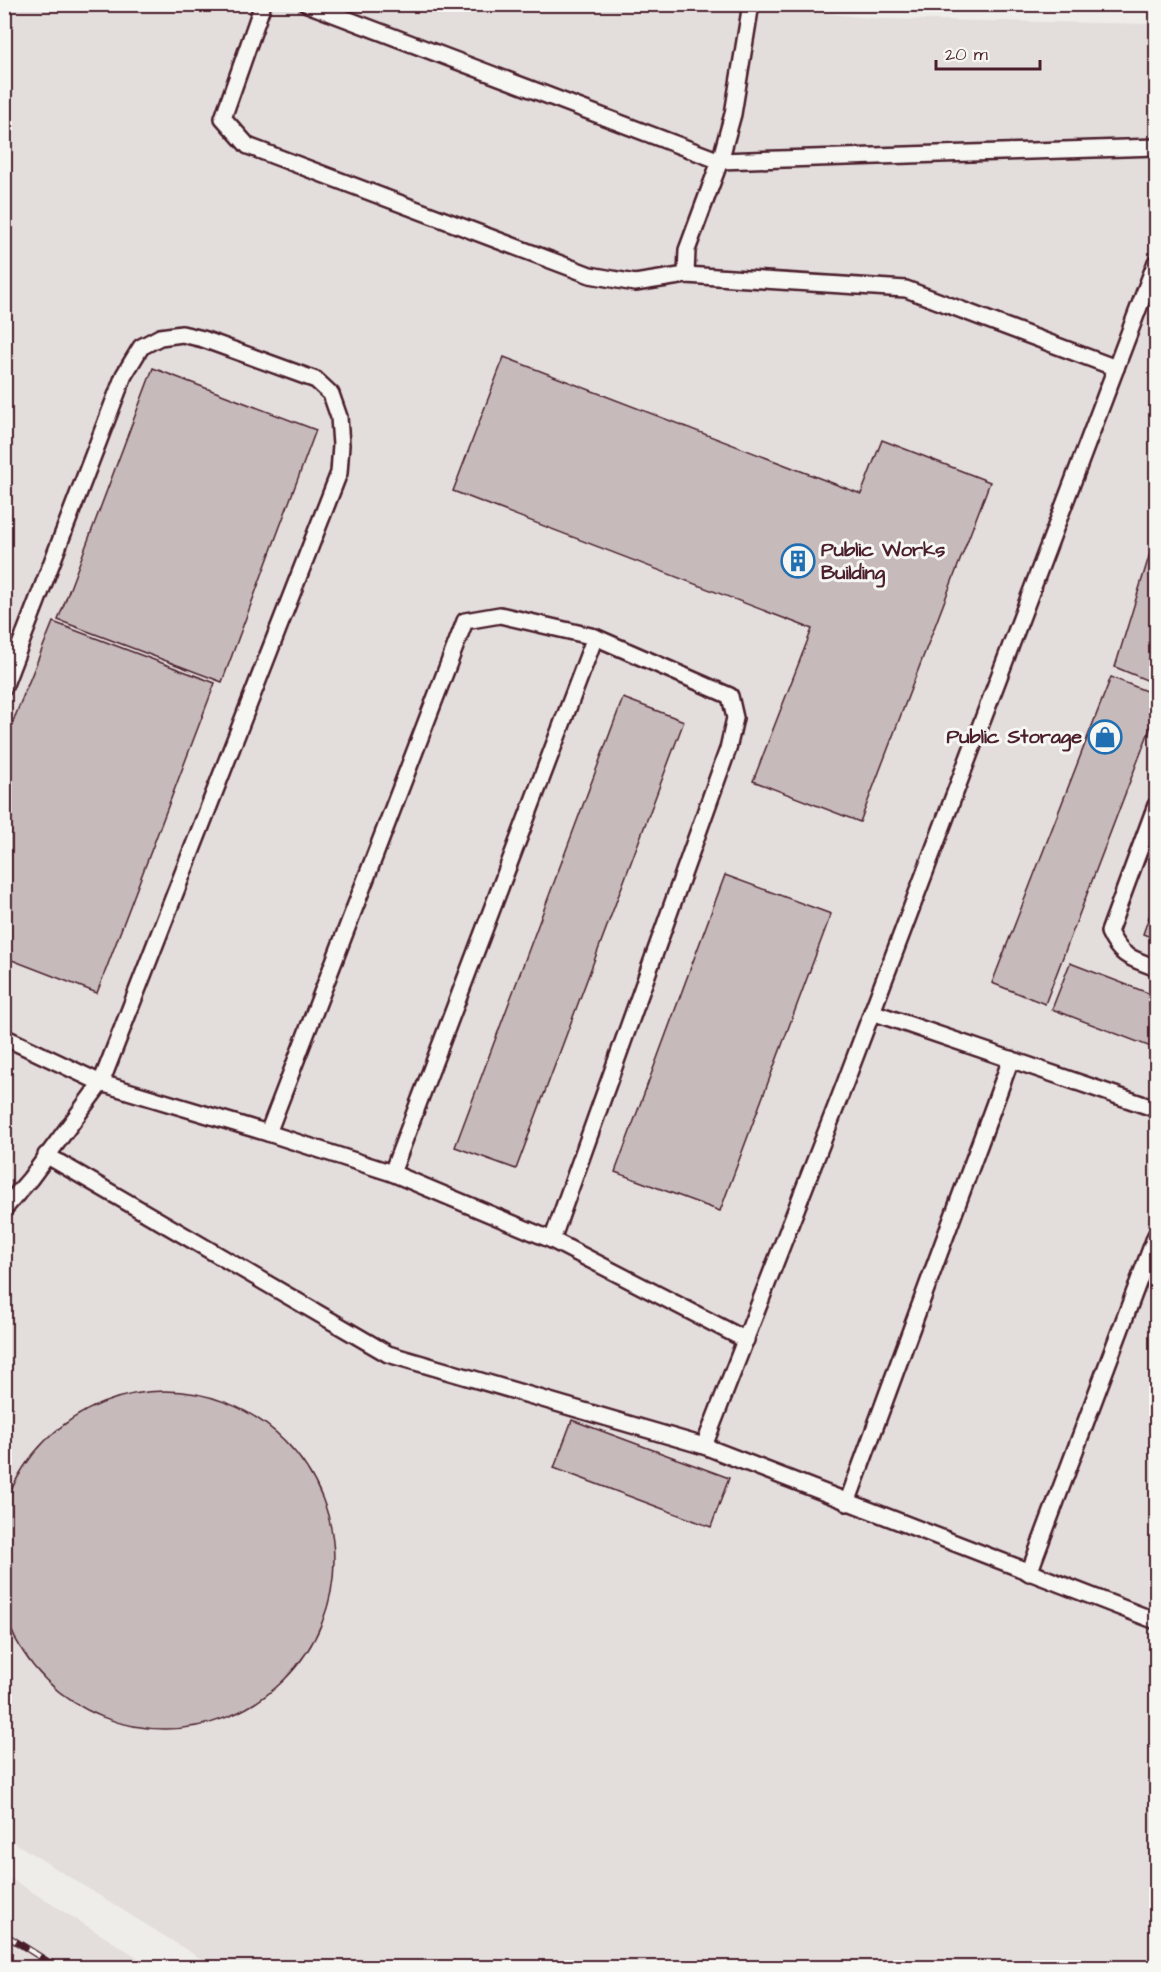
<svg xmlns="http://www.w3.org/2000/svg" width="1161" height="1972" viewBox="0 0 1161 1972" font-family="'Architects Daughter',sans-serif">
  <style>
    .built { fill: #e3dedc }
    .building { fill: #c6babb; stroke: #4a1f2b; stroke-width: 1.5 }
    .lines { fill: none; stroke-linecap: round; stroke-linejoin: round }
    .lane-casing { stroke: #4a1f2b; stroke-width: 20 }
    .lane { stroke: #f6f6f2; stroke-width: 15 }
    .rail-casing { stroke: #4a1f2b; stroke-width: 7 }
    .rail { stroke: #f6f6f2; stroke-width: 4.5; stroke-dasharray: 14; stroke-linecap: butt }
    .labels { text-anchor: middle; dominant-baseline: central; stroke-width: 6; stroke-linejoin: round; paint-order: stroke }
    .poi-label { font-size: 20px; font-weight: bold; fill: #4a1f2b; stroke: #f6f6f2; text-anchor: start }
  </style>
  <rect width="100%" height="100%" fill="#efedea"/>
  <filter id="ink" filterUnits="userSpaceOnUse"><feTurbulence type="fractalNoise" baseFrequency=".0167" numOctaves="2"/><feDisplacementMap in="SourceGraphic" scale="12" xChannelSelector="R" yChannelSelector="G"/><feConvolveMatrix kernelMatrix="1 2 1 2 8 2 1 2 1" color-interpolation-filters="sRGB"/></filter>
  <g filter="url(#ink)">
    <g class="built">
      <polygon points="736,4 881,19 1156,24 1156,1967 214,1967 5,1837 4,5"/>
      <polygon points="4,1875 5,1875 153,1967 5,1967"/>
    </g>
    <g class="building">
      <polygon points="504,357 861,494 882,440 990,482 860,822 753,781 812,629 453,491"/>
      <polygon points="153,368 316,430 222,682 58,620"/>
      <polygon points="1156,534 1156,684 1115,667"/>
      <polygon points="53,622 215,683 97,993 4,957 4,744"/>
      <polygon points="1111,677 1156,695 1156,713 1045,1004 992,983"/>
      <polygon points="623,698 684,721 516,1169 455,1147"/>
      <polygon points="725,875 831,914 720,1211 615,1172"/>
      <polygon points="1156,897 1156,939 1143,934"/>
      <polygon points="1070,963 1156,996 1156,1049 1052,1009"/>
      <circle cx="165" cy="1560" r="169"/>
      <polygon points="572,1420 729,1478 711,1527 554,1468"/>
    </g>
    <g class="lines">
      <g class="lane-casing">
        <g id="lane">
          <polyline points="263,4 223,118 248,146 590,275 635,283 686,275"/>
          <polyline points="307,4 720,161 1156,147"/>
          <polyline points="751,4 733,114 720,161 687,250 686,275 906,289 1116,368"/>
          <polyline points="4,687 124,375 141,347 160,337 182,334 203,339 316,380 331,394 339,417 341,445 339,473 101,1083 30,1179 4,1209"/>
          <path d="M1156 805 1109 932C1121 958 1132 958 1156 968"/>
          <polyline points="872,1012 1156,1109"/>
          <polyline points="4,1037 101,1083 268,1133 392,1173 552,1240 746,1340"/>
          <polyline points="268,1133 465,621 500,615 595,637 730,696 735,718 728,749 552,1240"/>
          <polyline points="46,1155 388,1354 704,1446 1156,1621"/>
          <polyline points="392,1173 595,637"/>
          <polyline points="704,1446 844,1086 1156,262"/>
          <polyline points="847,1503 1011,1059"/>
          <polyline points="1029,1573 1156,1235"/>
        </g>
      </g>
      <use href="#lane" class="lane"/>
      <g class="rail-casing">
        <polyline id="rail" points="4,1934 58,1968"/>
      </g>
      <use href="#rail" class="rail"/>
    </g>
  </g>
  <defs>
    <g id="building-ring" transform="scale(1.725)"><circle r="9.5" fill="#f6f6f2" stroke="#1f6fb2" stroke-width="1.5"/><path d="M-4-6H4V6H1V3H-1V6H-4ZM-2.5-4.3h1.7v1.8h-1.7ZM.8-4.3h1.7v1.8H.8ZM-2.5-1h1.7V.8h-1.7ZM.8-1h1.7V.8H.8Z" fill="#1f6fb2"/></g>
    <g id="shop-ring" transform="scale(1.725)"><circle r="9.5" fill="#f6f6f2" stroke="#1f6fb2" stroke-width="1.5"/><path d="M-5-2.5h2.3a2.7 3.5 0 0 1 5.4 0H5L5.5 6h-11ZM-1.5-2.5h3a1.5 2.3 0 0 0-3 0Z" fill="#1f6fb2"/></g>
  </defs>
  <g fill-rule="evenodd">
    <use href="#building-ring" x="798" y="561"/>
    <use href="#shop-ring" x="1105" y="737"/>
  </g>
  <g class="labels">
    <g class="poi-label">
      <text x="821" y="550">Public Works<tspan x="821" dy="23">Building</tspan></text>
      <text x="1082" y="737" text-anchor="end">Public Storage</text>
    </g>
  </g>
  <rect width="1161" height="1972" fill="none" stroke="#f6f6f2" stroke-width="24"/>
  <rect x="12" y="12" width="1137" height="1948" fill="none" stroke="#4a1f2b" stroke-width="2" filter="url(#ink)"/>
  <path d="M936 60v9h104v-9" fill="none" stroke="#4a1f2b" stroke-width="3"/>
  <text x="945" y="60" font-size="18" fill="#4a1f2b" stroke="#f6f6f2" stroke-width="4.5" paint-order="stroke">20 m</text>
</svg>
